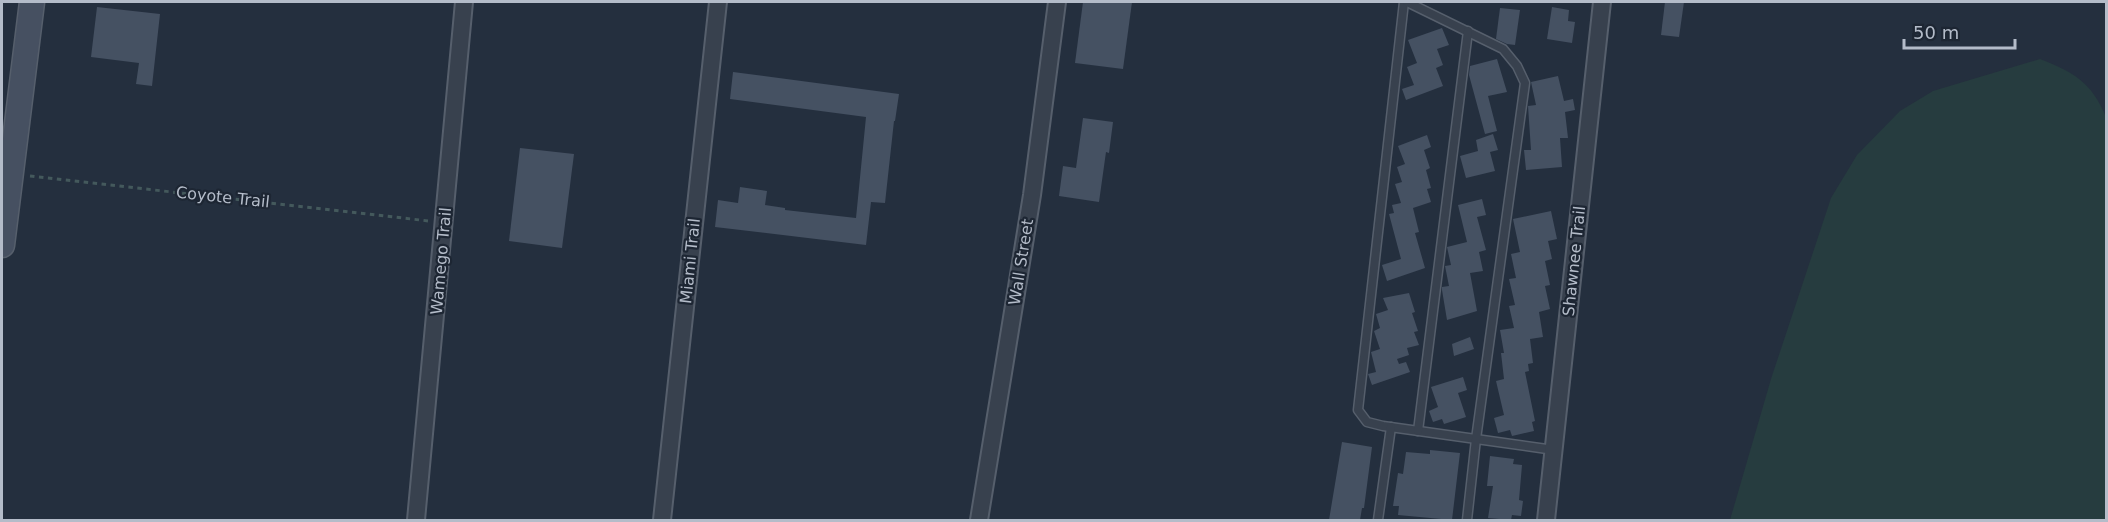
<svg xmlns="http://www.w3.org/2000/svg" width="2108" height="522" viewBox="0 0 2108 522" font-family="'DejaVu Sans',sans-serif">
  <style>
    .green { fill: #263c3f }
    .building { fill: #455162 }
    .lines { fill: none; stroke-linecap: round; stroke-linejoin: round }
    .lane-casing { stroke: #565f6c; stroke-width: 11 }
    .street-casing { stroke: #565f6c; stroke-width: 20 }
    .secondary-casing { stroke: #565f6c; stroke-width: 27 }
    .path { stroke: #44595c; stroke-width: 3; stroke-dasharray: 4.5 4.5; stroke-linecap: butt }
    .lane { stroke: #38414e; stroke-width: 8 }
    .street { stroke: #38414e; stroke-width: 16 }
    .secondary { stroke: #465061; stroke-width: 24 }
    .labels { text-anchor: middle; dominant-baseline: central; stroke-width: 4.5; stroke-linejoin: round; paint-order: stroke }
    .street-label { font-size: 16px; fill: #b4bcc9; stroke: #1d2633 }
  </style>
  <rect width="100%" height="100%" fill="#242f3e"/>
  <path class="green" d="M2040 59C2075 73 2091 82 2106 117V520H1730L1771 379 1831 198 1857 155 1900 111 1933 91Z"/>
  <g class="building">
    <polygon points="1083,2 1132,2 1123,69 1075,63"/>
    <polygon points="1665,2 1684,2 1679,37 1661,35"/>
    <polygon points="97,7 160,14 152,86 136,84 139,63 91,57"/>
    <polygon points="1552,7 1569,10 1568,21 1575,22 1572,43 1547,39"/>
    <polygon points="1500,8 1520,10 1515,45 1507,44 1496,39"/>
    <polygon points="1442,28 1449,45 1437,49 1443,65 1436,68 1443,86 1406,100 1402,89 1414,85 1407,67 1417,63 1408,40"/>
    <polygon points="1497,59 1507,92 1488,96 1497,131 1485,134 1469,75 1470,66"/>
    <polygon points="733,72 899,94 895,121 894,121 885,203 871,202 866,245 715,227 718,200 738,203 740,187 767,191 765,205 785,208 785,210 856,218 866,117 730,99"/>
    <polygon points="1558,76 1564,101 1573,99 1575,110 1565,112 1568,138 1560,138 1562,167 1526,170 1524,150 1531,150 1528,106 1536,105 1531,82"/>
    <polygon points="1083,118 1113,122 1109,153 1106,152 1099,202 1059,196 1063,166 1076,168"/>
    <polygon points="1493,134 1498,150 1490,152 1495,171 1466,178 1460,156 1478,151 1476,140"/>
    <polygon points="1427,135 1431,147 1424,150 1430,168 1426,170 1431,188 1427,189 1431,202 1413,208 1419,232 1415,233 1425,268 1387,281 1382,265 1401,259 1389,214 1394,213 1392,205 1401,203 1395,184 1402,182 1397,167 1405,164 1398,146"/>
    <polygon points="520,148 574,154 562,248 509,241"/>
    <polygon points="1482,199 1486,215 1477,217 1486,250 1479,252 1483,271 1470,273 1477,311 1447,320 1442,290 1442,287 1449,286 1445,266 1451,265 1447,247 1467,242 1458,205"/>
    <polygon points="1551,211 1557,239 1548,241 1552,259 1545,261 1550,285 1545,286 1550,309 1539,312 1543,337 1530,339 1533,363 1528,364 1529,371 1525,372 1535,421 1532,422 1534,431 1512,436 1510,430 1498,433 1494,418 1504,415 1496,381 1504,379 1501,353 1504,353 1500,330 1514,328 1509,306 1515,305 1509,279 1516,278 1511,254 1520,252 1513,219"/>
    <polygon points="1409,293 1415,312 1412,313 1418,331 1414,332 1419,345 1407,348 1409,355 1397,359 1399,364 1406,362 1410,372 1372,385 1368,374 1376,372 1371,352 1380,349 1374,331 1380,328 1376,314 1388,310 1383,298"/>
    <polygon points="1470,337 1474,349 1454,356 1452,344"/>
    <polygon points="1463,377 1467,390 1458,393 1466,417 1444,424 1442,419 1433,422 1429,411 1438,407 1431,387"/>
    <polygon points="1342,442 1372,447 1364,508 1362,508 1360,520 1329,520"/>
    <polygon points="1430,450 1460,453 1452,520 1398,515 1399,506 1393,506 1398,473 1403,474 1406,452 1430,454"/>
    <polygon points="1490,456 1514,459 1513,464 1522,465 1519,500 1523,501 1521,516 1512,515 1511,520 1488,518 1493,486 1487,486"/>
  </g>
  <g class="lines">
    <g class="lane-casing">
      <g id="lane">
        <polyline points="1404,2 1358,410 1367,422 1383,426 1554,450"/>
        <polyline points="1407,2 1503,49 1517,66 1525,83 1476,439 1467,520"/>
        <polyline points="1418,431 1468,31"/>
        <polyline points="1378,520 1391,427"/>
      </g>
    </g>
    <g class="street-casing">
      <g id="street">
        <polyline points="416,520 464,2"/>
        <polyline points="662,520 718,2"/>
        <polyline points="979,520 1032,195 1057,2"/>
        <polyline points="1546,520 1602,2"/>
      </g>
    </g>
    <g class="secondary-casing">
      <polyline id="secondary" points="2,245 32,2"/>
    </g>
    <polyline class="path" points="30,176 429,221"/>
    <use href="#lane" class="lane"/>
    <use href="#street" class="street"/>
    <use href="#secondary" class="secondary"/>
  </g>
  <g class="labels">
    <g class="street-label">
      <text transform="translate(223 197) rotate(6)">Coyote Trail</text>
      <text transform="translate(441 261) rotate(-85)">Wamego Trail</text>
      <text transform="translate(690 261) rotate(-84)">Miami Trail</text>
      <text transform="translate(1574 261) rotate(-84)">Shawnee Trail</text>
      <text transform="translate(1021 262) rotate(-81)">Wall Street</text>
    </g>
  </g>
  <rect width="2108" height="522" fill="none" stroke="#b4bcc9" stroke-width="6"/>
  <path d="M1904 39v9h111v-9" fill="none" stroke="#b4bcc9" stroke-width="3"/>
  <text x="1913" y="39" font-size="18" fill="#b4bcc9" stroke="#1d2633" stroke-width="4.5" paint-order="stroke">50 m</text>
</svg>
